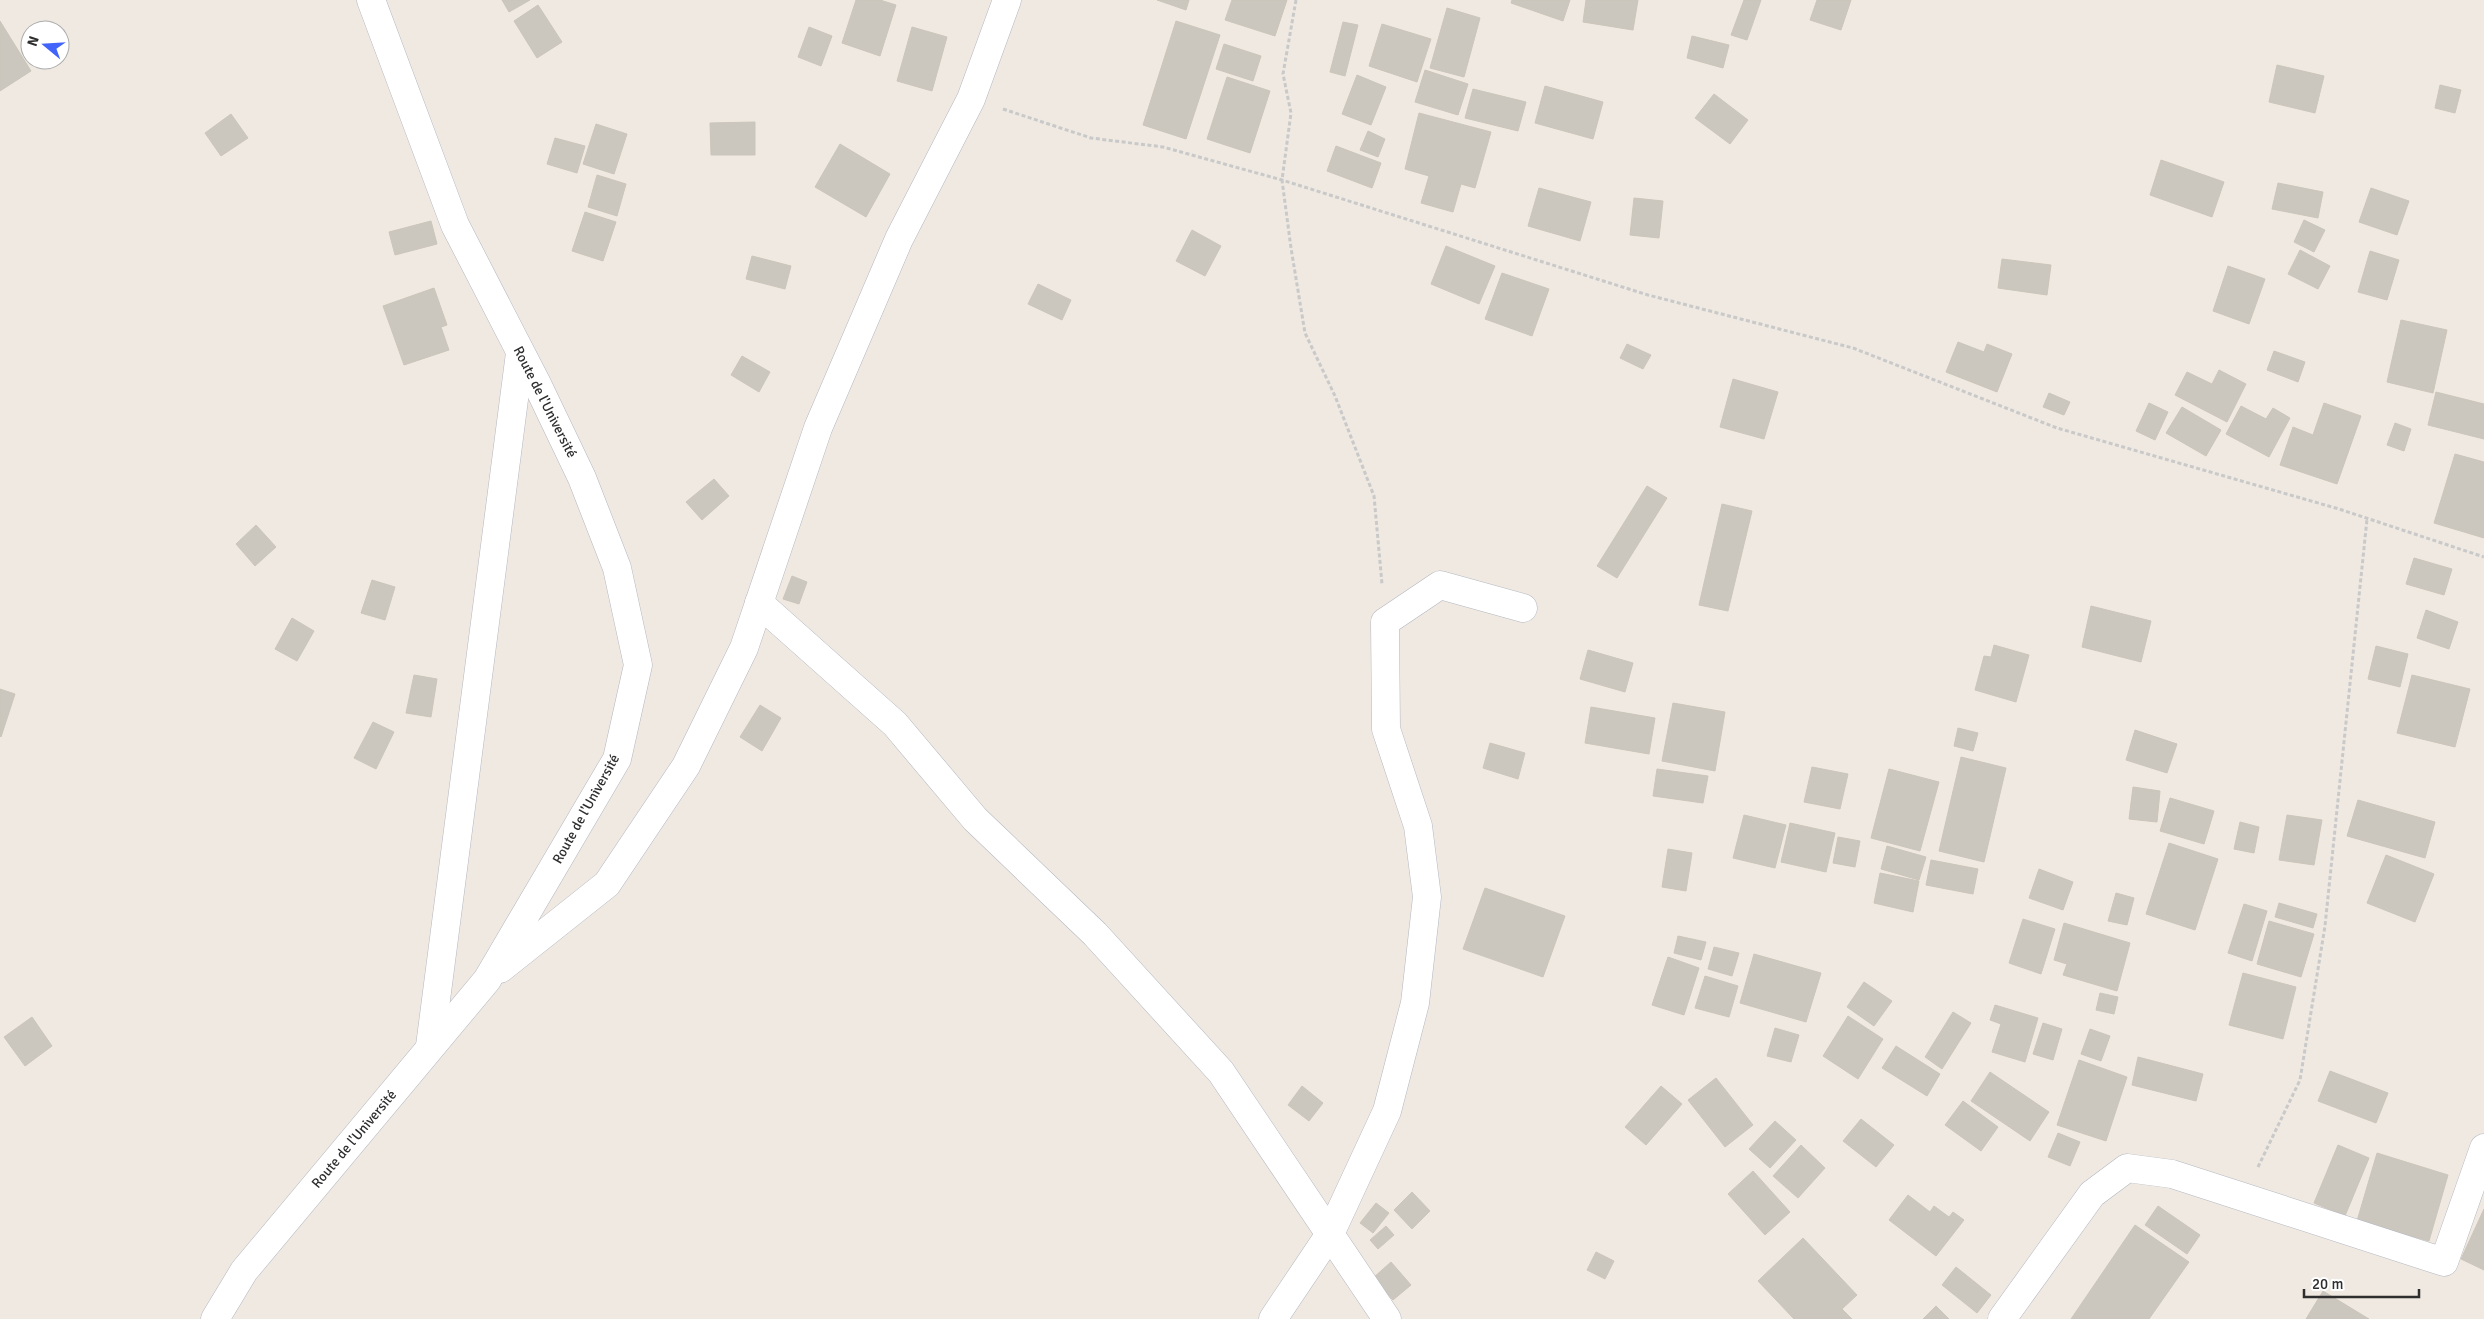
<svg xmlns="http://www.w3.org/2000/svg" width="2484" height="1319" viewBox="0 0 2484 1319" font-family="Signika,sans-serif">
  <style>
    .building { fill: #cbc7bf; stroke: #cbc5ba }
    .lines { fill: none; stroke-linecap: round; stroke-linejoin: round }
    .minor-casing { stroke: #b4b7c1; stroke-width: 29 }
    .path { stroke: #c9c9c9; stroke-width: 3; stroke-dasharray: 4 2.5; stroke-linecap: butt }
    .minor { stroke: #fff; stroke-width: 28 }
    .labels { text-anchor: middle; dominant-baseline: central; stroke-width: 4; stroke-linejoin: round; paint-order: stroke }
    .street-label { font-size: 14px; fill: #2e2e2e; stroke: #fff }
  </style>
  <rect width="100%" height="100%" fill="#efe9e1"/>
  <g class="building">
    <polygon points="502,0 530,0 509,12"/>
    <polygon points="856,0 880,0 896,5 880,56 842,43"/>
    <polygon points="1157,0 1189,0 1186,10"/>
    <polygon points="1232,0 1287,0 1275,36 1225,20"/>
    <polygon points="1512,0 1570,0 1563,21 1511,3"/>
    <polygon points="1586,0 1638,0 1633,30 1583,22"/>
    <polygon points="1744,0 1761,0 1747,40 1731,35"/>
    <polygon points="1817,0 1851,0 1841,30 1810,20"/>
    <polygon points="538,5 562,42 537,58 514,21"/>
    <polygon points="1447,8 1480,18 1464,77 1430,68"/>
    <polygon points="0,21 31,71 0,91"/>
    <polygon points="1176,21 1220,35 1186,139 1143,125"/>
    <polygon points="1343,22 1358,25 1345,76 1330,72"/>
    <polygon points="1382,24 1431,39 1417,82 1369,66"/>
    <polygon points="809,27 832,36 821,66 798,57"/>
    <polygon points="912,27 947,37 932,91 897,81"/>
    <polygon points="1692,36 1729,45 1723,68 1687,58"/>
    <polygon points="1224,44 1261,56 1253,81 1216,69"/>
    <polygon points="2277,65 2324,76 2315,113 2269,102"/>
    <polygon points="1425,70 1468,84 1458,115 1415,102"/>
    <polygon points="1357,75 1386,87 1371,125 1342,114"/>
    <polygon points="1227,77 1270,91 1250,153 1207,139"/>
    <polygon points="2440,85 2461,90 2455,113 2435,108"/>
    <polygon points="1545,86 1603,102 1593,139 1535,123"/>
    <polygon points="1473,89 1526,102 1518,131 1465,118"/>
    <polygon points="1714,94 1748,120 1730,144 1695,118"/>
    <polygon points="1419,113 1491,132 1475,188 1461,184 1453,212 1421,203 1429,176 1405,169"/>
    <polygon points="231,114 248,138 221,156 205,133"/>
    <polygon points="755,122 755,155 711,155 710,123"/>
    <polygon points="596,124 627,134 614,174 583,164"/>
    <polygon points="1368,131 1385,139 1378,157 1360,150"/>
    <polygon points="555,138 585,146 577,173 547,164"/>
    <polygon points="840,144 890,174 866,217 815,187"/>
    <polygon points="1336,146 1381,163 1372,188 1327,171"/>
    <polygon points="2161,160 2224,182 2212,217 2150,195"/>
    <polygon points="597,175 626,184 617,216 588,207"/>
    <polygon points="2278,183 2323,192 2318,218 2272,209"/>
    <polygon points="1539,188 1591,202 1580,241 1528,226"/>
    <polygon points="2371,188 2409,201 2397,235 2359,222"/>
    <polygon points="1634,198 1663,201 1659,238 1630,235"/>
    <polygon points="585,212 616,222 603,261 572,251"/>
    <polygon points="2304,220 2325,230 2314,252 2294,242"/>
    <polygon points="431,221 437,244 395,255 389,232"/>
    <polygon points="1192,230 1221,246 1205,276 1176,261"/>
    <polygon points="1446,246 1495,266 1479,304 1431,284"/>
    <polygon points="2300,250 2330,266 2318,289 2288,274"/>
    <polygon points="2370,251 2399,260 2387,300 2358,292"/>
    <polygon points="752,256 791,266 785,289 746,279"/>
    <polygon points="2002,259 2051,265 2047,295 1998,288"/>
    <polygon points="2228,266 2265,279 2249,324 2213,311"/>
    <polygon points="1502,273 1549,289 1532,336 1485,319"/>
    <polygon points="1038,284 1071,300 1062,320 1028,304"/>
    <polygon points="434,288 447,325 441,327 449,350 404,365 383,306"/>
    <polygon points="2401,320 2447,330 2433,393 2387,382"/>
    <polygon points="1958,342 1984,352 1987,344 2012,354 1997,392 1946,372"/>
    <polygon points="1627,344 1651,355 1643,369 1620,358"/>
    <polygon points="2274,351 2305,362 2298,382 2267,370"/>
    <polygon points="742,356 770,372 759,392 731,375"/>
    <polygon points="2219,370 2246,384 2227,422 2175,395 2187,372 2212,384"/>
    <polygon points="1733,379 1778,392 1764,439 1720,427"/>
    <polygon points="2436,392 2484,404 2484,439 2428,425"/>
    <polygon points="2049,393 2070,402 2064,415 2043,407"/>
    <polygon points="2149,403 2168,412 2155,440 2136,431"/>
    <polygon points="2324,403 2361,416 2337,484 2280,465 2293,427 2313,435"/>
    <polygon points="2241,406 2266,419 2273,408 2290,418 2269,457 2226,434"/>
    <polygon points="2182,407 2221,430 2206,456 2166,433"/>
    <polygon points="2395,423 2411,429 2404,451 2387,445"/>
    <polygon points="2455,454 2484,462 2484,538 2434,523"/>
    <polygon points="714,479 729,496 702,520 686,502"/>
    <polygon points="1647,486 1667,498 1617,578 1597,566"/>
    <polygon points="1722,504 1752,511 1728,611 1699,605"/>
    <polygon points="256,525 276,547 255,566 236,544"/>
    <polygon points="2414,558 2452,569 2444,595 2406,584"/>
    <polygon points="792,576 807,582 799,604 783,599"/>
    <polygon points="372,580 395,587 385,620 361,613"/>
    <polygon points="2091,606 2151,621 2141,662 2082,647"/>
    <polygon points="2426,610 2458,622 2449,649 2417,638"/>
    <polygon points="292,618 314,631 297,661 275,649"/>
    <polygon points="1994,645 2029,655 2016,702 1975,690 1984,656 1991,657"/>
    <polygon points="2376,646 2408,654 2400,687 2368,679"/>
    <polygon points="1588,650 1633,663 1625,692 1580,679"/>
    <polygon points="414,675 437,679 431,717 406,713"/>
    <polygon points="2412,675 2470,689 2455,747 2397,733"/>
    <polygon points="0,689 15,694 1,737 0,736"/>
    <polygon points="1673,703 1725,712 1715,771 1662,761"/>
    <polygon points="760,705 781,718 762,751 740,737"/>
    <polygon points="1591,707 1655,718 1649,754 1585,743"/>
    <polygon points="373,722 394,732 376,769 354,758"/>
    <polygon points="1958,728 1978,733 1973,751 1954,746"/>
    <polygon points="2135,730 2177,744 2167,773 2126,760"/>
    <polygon points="1490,743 1525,753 1518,779 1483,768"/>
    <polygon points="1961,757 2006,768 1984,862 1939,851"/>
    <polygon points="1812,767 1848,774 1840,809 1804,802"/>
    <polygon points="1657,769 1708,776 1703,803 1653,796"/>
    <polygon points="1889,769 1939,782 1920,851 1871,838"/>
    <polygon points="2133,787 2160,791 2157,822 2129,819"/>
    <polygon points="2170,798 2214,811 2204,844 2160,831"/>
    <polygon points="2358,800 2435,822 2425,858 2347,836"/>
    <polygon points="1744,815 1786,825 1775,868 1733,858"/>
    <polygon points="2287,815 2322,820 2314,865 2279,860"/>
    <polygon points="2240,822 2259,827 2254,853 2234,849"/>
    <polygon points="1790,823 1835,833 1826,872 1781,862"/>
    <polygon points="1838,837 1860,841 1855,867 1833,863"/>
    <polygon points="2169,843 2218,859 2195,930 2146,914"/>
    <polygon points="1887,846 1926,857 1919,880 1881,869"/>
    <polygon points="1668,849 1692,853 1686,891 1662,887"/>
    <polygon points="2386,855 2434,874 2415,922 2367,903"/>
    <polygon points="1931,860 1978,869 1973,894 1926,885"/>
    <polygon points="2039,869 2073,882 2063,910 2029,898"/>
    <polygon points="1880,873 1919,881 1913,912 1874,903"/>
    <polygon points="1485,888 1565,916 1543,977 1463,949"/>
    <polygon points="2116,893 2134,898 2127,925 2108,921"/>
    <polygon points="2279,903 2317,914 2313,928 2275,917"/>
    <polygon points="2244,904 2267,911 2252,961 2228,953"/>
    <polygon points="2023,919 2055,929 2041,974 2009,963"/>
    <polygon points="2269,921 2314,934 2301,977 2257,964"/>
    <polygon points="2064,923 2130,943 2117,991 2063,975 2067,964 2054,960"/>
    <polygon points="1678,936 1706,942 1701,960 1674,953"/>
    <polygon points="1714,947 1739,953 1732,976 1708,969"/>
    <polygon points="1754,954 1821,973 1806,1022 1740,1003"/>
    <polygon points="1668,957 1699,968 1684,1015 1652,1005"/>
    <polygon points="2243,973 2296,987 2283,1039 2229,1025"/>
    <polygon points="1705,976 1738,986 1729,1017 1695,1008"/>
    <polygon points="1864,982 1892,1001 1874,1026 1847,1007"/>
    <polygon points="2100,993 2118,997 2114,1014 2096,1010"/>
    <polygon points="1995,1005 2038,1018 2025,1062 1992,1052 2001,1024 1990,1020"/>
    <polygon points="1953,1012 1971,1023 1942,1069 1925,1057"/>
    <polygon points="1848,1016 1883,1039 1858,1079 1823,1056"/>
    <polygon points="32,1017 52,1046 25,1066 4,1037"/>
    <polygon points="2043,1023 2062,1029 2053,1060 2033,1054"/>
    <polygon points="1775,1028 1799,1035 1791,1062 1767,1056"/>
    <polygon points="2090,1029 2110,1036 2101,1061 2081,1054"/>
    <polygon points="1896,1046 1940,1074 1927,1096 1882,1068"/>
    <polygon points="2138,1057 2203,1074 2196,1101 2132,1085"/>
    <polygon points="2079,1060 2127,1077 2106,1141 2057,1125"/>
    <polygon points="2330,1071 2388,1093 2376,1123 2318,1101"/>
    <polygon points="1990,1072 2049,1112 2030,1141 1971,1101"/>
    <polygon points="1716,1078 1753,1125 1725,1147 1688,1100"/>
    <polygon points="1302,1086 1323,1103 1309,1121 1288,1105"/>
    <polygon points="1661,1086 1682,1104 1646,1145 1625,1127"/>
    <polygon points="1963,1101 1998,1127 1981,1151 1945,1125"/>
    <polygon points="1861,1119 1894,1145 1876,1167 1843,1141"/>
    <polygon points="1775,1121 1796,1140 1770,1168 1749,1149"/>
    <polygon points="2058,1133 2080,1142 2070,1166 2048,1157"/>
    <polygon points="1801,1145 1825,1168 1798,1198 1773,1176"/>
    <polygon points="2338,1145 2369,1158 2345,1216 2314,1203"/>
    <polygon points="2377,1153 2448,1175 2429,1241 2357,1221"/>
    <polygon points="1753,1171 1790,1212 1765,1235 1728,1194"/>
    <polygon points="1412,1192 1430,1211 1412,1229 1394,1210"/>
    <polygon points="1908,1195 1930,1212 1934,1206 1949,1217 1953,1212 1964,1220 1936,1256 1889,1220"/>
    <polygon points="1376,1203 1389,1213 1373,1233 1360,1223"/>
    <polygon points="2158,1206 2200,1235 2187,1254 2145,1225"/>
    <polygon points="2484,1209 2484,1270 2461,1259"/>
    <polygon points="2135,1225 2189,1262 2149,1319 2071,1319"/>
    <polygon points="1386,1226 1394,1235 1378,1249 1370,1240"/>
    <polygon points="1803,1238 1857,1295 1842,1309 1852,1319 1794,1319 1758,1281"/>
    <polygon points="1596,1252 1614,1261 1605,1279 1587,1270"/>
    <polygon points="1391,1262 1411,1285 1393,1300 1373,1278"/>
    <polygon points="1956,1267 1991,1295 1977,1313 1942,1285"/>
    <polygon points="2323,1291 2369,1319 2306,1319"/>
    <polygon points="1936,1306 1949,1319 1923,1319"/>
  </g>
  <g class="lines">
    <g class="minor-casing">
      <g id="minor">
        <polyline points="759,603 895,724 975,819 1095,934 1221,1072 1387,1319"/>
        <polyline points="500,969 607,884 686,766 744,648 818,428 899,239 971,99 1007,0"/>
        <polyline points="430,1046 520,353"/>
        <polyline points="215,1319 244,1271 487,980 617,759 638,665 617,568 582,478 538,386 455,225 371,0"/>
        <polyline points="1273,1319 1330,1234 1387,1111 1415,1003 1427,897 1418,826 1386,729 1385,622 1440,585 1523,608"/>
        <polyline points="2002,1319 2092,1194 2127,1168 2172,1174 2444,1262 2484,1148"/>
      </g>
    </g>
    <g class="path">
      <polyline points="1296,0 1283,74 1291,113 1282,180 1291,248 1305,333 1335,396 1374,496 1382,584"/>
      <polyline points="1003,109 1091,138 1163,147 1282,180 1648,295 1853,348 2057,428 2339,509 2484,557"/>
      <polyline points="2258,1167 2300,1080 2325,926 2367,519"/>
    </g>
    <use href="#minor" class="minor"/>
  </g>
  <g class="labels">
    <g class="street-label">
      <text transform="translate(545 402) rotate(63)">Route de l'Université</text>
      <text transform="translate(586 809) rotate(-61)">Route de l'Université</text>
      <text transform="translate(354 1139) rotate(-50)">Route de l'Université</text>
    </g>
  </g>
  <g transform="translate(45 45) rotate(288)"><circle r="24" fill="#ffffff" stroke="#ababab"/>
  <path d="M0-4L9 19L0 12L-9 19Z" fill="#4264fb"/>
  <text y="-8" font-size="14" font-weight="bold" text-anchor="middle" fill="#2e2e2e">N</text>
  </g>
  <path d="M2304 1289v8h115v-8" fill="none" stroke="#2e2e2e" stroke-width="2.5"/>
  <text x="2312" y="1289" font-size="15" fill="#2e2e2e" stroke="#ffffff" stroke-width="4" paint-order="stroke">20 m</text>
</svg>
